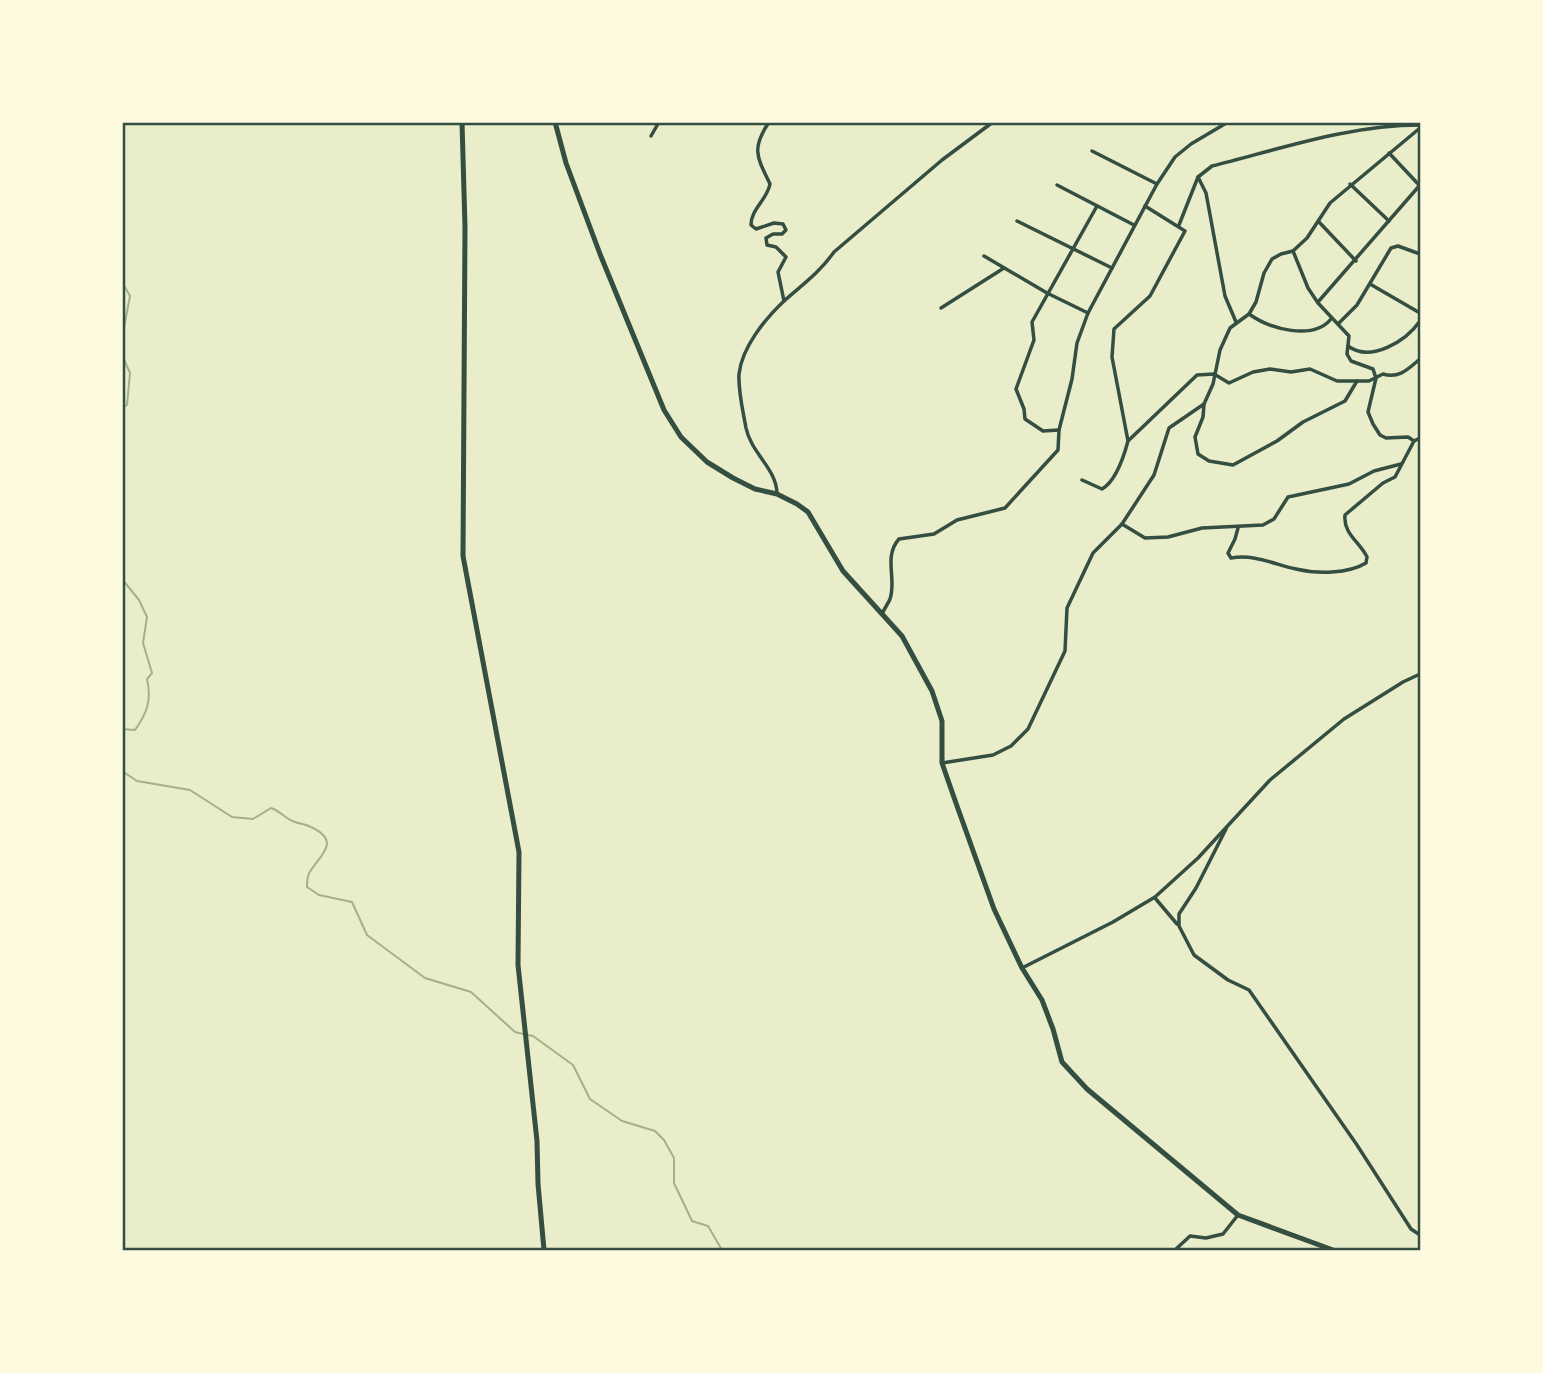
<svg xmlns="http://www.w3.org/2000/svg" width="1543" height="1373" viewBox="0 0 1543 1373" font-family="Cabin,sans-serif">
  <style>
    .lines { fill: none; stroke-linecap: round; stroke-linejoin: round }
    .stream { stroke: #a3b18a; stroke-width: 2 }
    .minor { stroke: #344e41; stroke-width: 3.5 }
    .secondary { stroke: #344e41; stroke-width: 5 }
    .primary { stroke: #344e41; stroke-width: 5 }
    .neatline { fill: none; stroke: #344e41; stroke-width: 2.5 }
  </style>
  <rect width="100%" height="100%" fill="#e9edc9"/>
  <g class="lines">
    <g class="stream">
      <polyline points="122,282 130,296 122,338"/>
      <polyline points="122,355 130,373 127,405 122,408"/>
      <path d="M122 579 139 600 147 617 143 643 152 673 147 679C152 700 147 713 135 730L122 729"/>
      <path d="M122 771 137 781 190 790 232 817 253 819 271 808C281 811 285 819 295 822 300 824 305 824 311 827 346 843 313 860 308 876 307 880 307 884 307 887L319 895 352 902 367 935 425 978 471 992 515 1032 523 1034"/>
      <polyline points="528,1035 533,1036 573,1065 590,1099 622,1121 655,1131 664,1140 674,1158 674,1183 692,1221 708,1226 722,1250"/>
    </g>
    <g class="minor">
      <path d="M769 122C751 149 757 157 770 184 767 200 751 209 751 225L756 229 774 223 783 224 786 230 782 234H773L766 238 767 245 776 247 786 257 778 272 784 301"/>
      <polyline points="651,136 659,122"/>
      <polyline points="1092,151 1157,184"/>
      <polyline points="1389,153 1420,186"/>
      <polyline points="1198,177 1206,193 1225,296 1236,322"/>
      <polyline points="1350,184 1389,221"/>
      <polyline points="1057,185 1134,225"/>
      <polyline points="1017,221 1112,268"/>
      <polyline points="1319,222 1356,261"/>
      <path d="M1179 225 1198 177 1212 166C1280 149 1349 125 1420 125"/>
      <polyline points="984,256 1047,293 1088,313"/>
      <polyline points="1370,284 1420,313"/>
      <polyline points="1318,302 1420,185"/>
      <polyline points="941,308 1004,268"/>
      <path d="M1249 314C1270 329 1313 341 1331 319"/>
      <polyline points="1339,323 1357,305 1391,248 1398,246 1420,254"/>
      <path d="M1348 346C1371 363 1406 341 1420 321"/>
      <polyline points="1204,404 1203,417 1195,437 1198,454 1209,461 1233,465 1277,441 1303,422 1345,401 1357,381"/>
      <polyline points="1059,430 1043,431 1025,419 1024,409 1016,389 1034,340 1032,322 1097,206"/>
      <path d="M1128 441 1197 375 1214 374 1229 383 1253 372 1270 369 1291 372 1310 369 1337 381H1369L1383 374C1399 379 1408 369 1420 359"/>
      <polyline points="1414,441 1420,438"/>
      <path d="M1082 480 1102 489C1116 481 1124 456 1128 441L1112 357 1114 329 1150 296 1185 231 1145 206"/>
      <path d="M777 494C777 469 751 453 746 428 743 411 738 391 739 374 742 347 765 319 784 301 802 285 820 272 834 252L942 160 993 122"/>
      <polyline points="1122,524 1145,538 1168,537 1202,528 1263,525 1274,519 1288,497 1349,484 1374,471 1401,464"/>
      <path d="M1238 528 1235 539 1228 553 1231 558C1255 554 1273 564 1296 569 1317 574 1348 574 1366 563L1367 557C1360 542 1343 534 1345 515L1383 483 1395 477 1414 441 1408 437 1386 438 1380 435 1373 424 1368 412 1376 378 1373 369 1351 361 1347 354 1349 336 1318 303 1308 288 1293 251"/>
      <path d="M882 614C884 609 888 604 890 599 897 579 883 557 899 539L934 534 957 520 1005 508 1058 450 1059 430 1072 379 1077 343 1088 313 1157 184 1175 157 1191 144 1228 122"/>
      <polyline points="942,763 993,755 1011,746 1028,729 1065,651 1067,608 1093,553 1122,524 1154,475 1169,428 1204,404 1213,384 1220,350 1230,328 1249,314 1256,302 1264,273 1272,259 1281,254 1293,251 1307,238 1330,203 1420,128"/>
      <polyline points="1226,829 1196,888 1179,914 1179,926 1194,955 1228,980 1249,990 1357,1145 1411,1229 1420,1235"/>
      <polyline points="1155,898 1177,924"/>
      <polyline points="1022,968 1113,922 1155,897 1198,858 1270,780 1344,719 1403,682 1420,674"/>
      <polyline points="1175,1250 1190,1236 1206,1238 1223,1234 1238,1215"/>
    </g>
    <polyline class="secondary" points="462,122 465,227 463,556 519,852 518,965 537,1141 538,1184 544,1250"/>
    <polyline class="primary" points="555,122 566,163 600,254 664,410 681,437 707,462 733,478 755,489 777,494 797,504 808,512 843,571 902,636 932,691 942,721 942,763 957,806 994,909 1022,968 1042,1000 1053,1029 1062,1062 1087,1089 1238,1215 1333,1250"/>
  </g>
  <rect width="1543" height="1373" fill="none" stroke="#fefae0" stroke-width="248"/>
  <rect x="124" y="124" width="1295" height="1125" class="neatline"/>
</svg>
